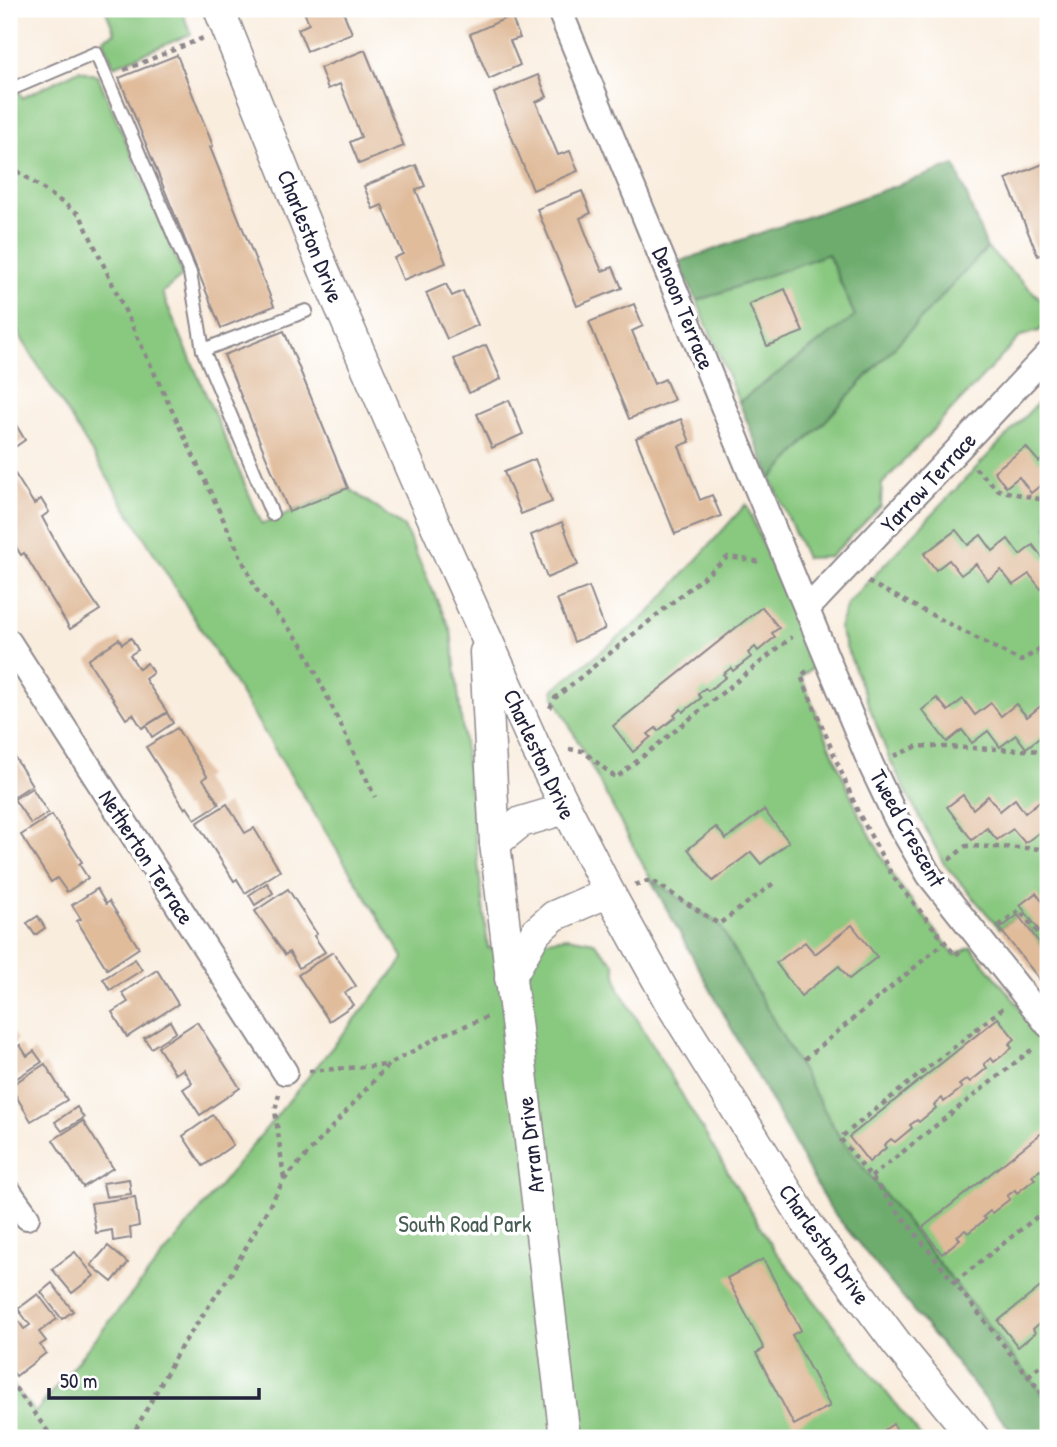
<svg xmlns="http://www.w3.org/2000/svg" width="1057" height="1447" viewBox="0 0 1057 1447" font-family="'Patrick Hand',sans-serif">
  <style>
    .green { fill: #88c87f; stroke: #55755d; stroke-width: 2 }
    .forest { fill: #6eac6e; stroke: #486754; stroke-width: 2 }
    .building { fill: #e0bc9b }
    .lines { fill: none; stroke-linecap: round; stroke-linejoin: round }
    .service-casing { stroke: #8e888c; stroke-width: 16 }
    .minor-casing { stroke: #8e888c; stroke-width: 28 }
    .tertiary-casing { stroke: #8e888c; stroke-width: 33 }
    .path { stroke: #8e888c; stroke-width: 4.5; stroke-dasharray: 5 5; stroke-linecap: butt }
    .service { stroke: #fff; stroke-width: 12 }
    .minor { stroke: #fff; stroke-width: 24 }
    .tertiary { stroke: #fff; stroke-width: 30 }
    .labels { text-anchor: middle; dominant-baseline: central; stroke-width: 7; stroke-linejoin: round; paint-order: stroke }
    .street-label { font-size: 23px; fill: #22223b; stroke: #fff }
    .park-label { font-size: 23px; fill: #465c53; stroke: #fff }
  </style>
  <rect width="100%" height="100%" fill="#fff"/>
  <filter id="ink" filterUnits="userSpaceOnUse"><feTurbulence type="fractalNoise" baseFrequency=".0143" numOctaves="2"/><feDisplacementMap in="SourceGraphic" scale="14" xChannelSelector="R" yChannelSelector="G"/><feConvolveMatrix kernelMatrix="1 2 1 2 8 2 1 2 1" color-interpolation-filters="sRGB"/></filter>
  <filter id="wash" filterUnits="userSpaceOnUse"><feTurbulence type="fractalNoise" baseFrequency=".00686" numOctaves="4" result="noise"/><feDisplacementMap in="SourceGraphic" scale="28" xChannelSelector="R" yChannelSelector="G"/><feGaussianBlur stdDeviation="1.57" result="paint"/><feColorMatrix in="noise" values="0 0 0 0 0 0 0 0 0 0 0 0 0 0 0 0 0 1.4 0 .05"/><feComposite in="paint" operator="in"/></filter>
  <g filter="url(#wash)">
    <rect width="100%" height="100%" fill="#f9edde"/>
    <g class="green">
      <polygon points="105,9 181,9 191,34 114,66 103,39 115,33"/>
      <polygon points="79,70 98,76 183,275 162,293 262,524 348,488 404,527 451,631 488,948 568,937 594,942 614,963 619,989 773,1248 922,1438 9,1438 9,1380 35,1413 404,959 9,318 9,71 22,98"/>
      <polygon points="987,248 1048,306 1048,322 1039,331 1021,336 882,484 881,506 830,557 806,558 771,479"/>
      <polygon points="828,254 855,316 739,402 697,301"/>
      <polygon points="1048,392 1048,642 1039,650 1048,662 1048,954 1018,915 1000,929 944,864 889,758 839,628 847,604"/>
      <polygon points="746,504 800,631 817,664 801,677 858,812 893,877 955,955 971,947 1048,1042 1048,1401 840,1138 719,925 651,880 555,698 553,690 649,613"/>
    </g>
    <g class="forest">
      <polygon points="955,165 987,248 771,479 739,402 855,316 828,254 697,301 678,262"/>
      <polygon points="651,880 719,924 840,1138 1048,1401 1048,1438 1017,1438 828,1206"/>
    </g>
    <g id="blocks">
      <g class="building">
        <polygon points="303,9 342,9 352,33 307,51 298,29 309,24"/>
        <polygon points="511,16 520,38 510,41 520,65 489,79 470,34"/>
        <polygon points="365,50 404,146 359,164 350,142 361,137 351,111 340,84 328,89 320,68"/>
        <polygon points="177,55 213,146 210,147 274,306 221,328 119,78"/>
        <polygon points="538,75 547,97 536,102 558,155 570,151 578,171 533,190 494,93"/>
        <polygon points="1048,162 1048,252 1038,256 1006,179"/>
        <polygon points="416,165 425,186 416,190 446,263 403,280 394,258 403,254 382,205 373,209 364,186"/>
        <polygon points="582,191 591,213 580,218 590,244 602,271 613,267 622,288 577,306 537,209"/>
        <polygon points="446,284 452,296 463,291 478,325 447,339 426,293"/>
        <polygon points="785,289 803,332 767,346 749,304"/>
        <polygon points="634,304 643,326 632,331 654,384 665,379 674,400 629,419 589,322"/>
        <polygon points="284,331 348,488 289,512 224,355"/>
        <polygon points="486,345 501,379 469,393 454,359"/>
        <polygon points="509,400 523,434 492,448 477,414"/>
        <polygon points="681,419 690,442 679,446 700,500 712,495 721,516 675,534 636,438"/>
        <polygon points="16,425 25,440 15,447 9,437 9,430"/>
        <polygon points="1026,447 1039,462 1048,455 1048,484 1046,481 1031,493 1019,477 1006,487 994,471"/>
        <polygon points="535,459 552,502 521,514 504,472"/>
        <polygon points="15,474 34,504 41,499 49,512 42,517 60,550 100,610 70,629 24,553 21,555 9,536 9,478"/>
        <polygon points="562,522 578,565 547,578 531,535"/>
        <polygon points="956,530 968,545 981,535 993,551 1008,539 1020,555 1033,545 1045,561 1048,559 1048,583 1041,589 1029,574 1013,585 1001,570 988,580 976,564 961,575 949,560 936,570 924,554"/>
        <polygon points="589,587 605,629 574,642 557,599"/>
        <polygon points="762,607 779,628 772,633 775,637 758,651 755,647 748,653 751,657 733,671 731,668 723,674 726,677 708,691 705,688 698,694 701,698 683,712 681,709 674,715 676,717 658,731 656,728 648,734 651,737 633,752 613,726"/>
        <polygon points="131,638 138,650 130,655 139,669 147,663 153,673 145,679 167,712 142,728 133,714 126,719 88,660 119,639 122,644"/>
        <polygon points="937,698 948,711 963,699 975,715 991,703 1001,716 1016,704 1027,717 1042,705 1048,712 1048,745 1042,736 1026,748 1016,735 1000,747 988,731 972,743 962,730 947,742 922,710"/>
        <polygon points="167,713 173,723 152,737 146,726"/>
        <polygon points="177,728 207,776 203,779 219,804 195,819 187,807 185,809 146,747"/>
        <polygon points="9,748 32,785 9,800"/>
        <polygon points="32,788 48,813 31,824 14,799"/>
        <polygon points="963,795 973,809 988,796 1000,811 1015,799 1025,813 1041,800 1048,810 1048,842 1040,832 1025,843 1013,829 997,840 987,828 972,840 947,807"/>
        <polygon points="227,804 245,833 254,828 280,871 245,893 237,879 234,881 197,823"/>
        <polygon points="764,810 789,842 761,864 751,852 713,881 688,849 716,827 726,839"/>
        <polygon points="52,815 82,862 79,864 88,878 67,892 57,878 51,882 21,835"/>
        <polygon points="267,883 273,893 255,905 249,895"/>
        <polygon points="97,889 106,904 109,901 139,948 107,969 77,921 81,919 72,905"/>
        <polygon points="288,889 317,934 314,936 325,952 299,968 289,952 285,955 255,911"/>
        <polygon points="1036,893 1046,906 1048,905 1048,935 1045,938 1020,905"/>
        <polygon points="1018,915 1048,954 1048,990 1000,929"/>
        <polygon points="38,916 45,928 35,935 27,923"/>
        <polygon points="852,925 877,957 849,979 839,966 801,996 776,963 805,942 815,954"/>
        <polygon points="333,952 356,986 345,993 353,1005 329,1021 298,975"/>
        <polygon points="135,959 142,970 110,990 103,979"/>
        <polygon points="157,970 178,1004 127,1037 112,1012 128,1002 122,993"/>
        <polygon points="998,1018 1015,1039 1009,1044 1012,1048 994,1062 991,1058 984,1064 987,1068 970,1082 967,1079 959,1085 962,1088 944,1102 942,1098 934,1105 936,1108 919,1122 917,1120 910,1125 912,1128 895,1142 891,1139 884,1145 886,1148 869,1162 849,1137"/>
        <polygon points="170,1021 176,1032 151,1048 144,1038"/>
        <polygon points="197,1022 240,1088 200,1115 183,1089 192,1083 183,1069 175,1074 158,1047"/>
        <polygon points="9,1027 17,1040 9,1046"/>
        <polygon points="20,1045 27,1056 34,1051 42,1062 9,1083 9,1052"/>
        <polygon points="45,1064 67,1100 31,1121 10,1086"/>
        <polygon points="77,1107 84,1118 62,1131 55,1122"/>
        <polygon points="213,1115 233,1145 203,1166 183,1136"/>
        <polygon points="83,1121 113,1168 83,1187 53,1140"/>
        <polygon points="1048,1128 1048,1169 1043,1173 1040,1170 1032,1176 1035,1179 1017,1193 1015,1190 1007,1196 1010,1199 992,1213 990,1211 983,1217 986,1219 968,1233 965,1230 957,1236 960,1239 942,1254 922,1228"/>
        <polygon points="129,1179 131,1194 106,1197 103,1183"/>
        <polygon points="135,1197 139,1226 130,1228 131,1238 113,1241 112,1230 96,1233 91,1203"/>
        <polygon points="108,1246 128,1263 112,1282 91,1265"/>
        <polygon points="75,1252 94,1276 72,1293 52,1269"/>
        <polygon points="763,1259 801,1330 792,1335 830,1406 794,1425 756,1353 764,1349 727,1278"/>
        <polygon points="1048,1281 1048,1322 1043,1326 1040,1323 1033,1329 1035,1333 1018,1347 998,1321"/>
        <polygon points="52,1283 73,1311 62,1319 41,1292"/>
        <polygon points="38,1294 57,1319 39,1332 46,1341 40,1345 46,1353 16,1376 9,1367 9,1326 17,1319 24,1329 30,1325 18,1309"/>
        <polygon points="893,1424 903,1438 873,1438"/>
      </g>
    </g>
  </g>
  <g filter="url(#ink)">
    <use href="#blocks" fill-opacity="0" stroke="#8e888c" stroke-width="2"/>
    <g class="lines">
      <g class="service-casing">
        <g id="service">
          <polyline points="9,90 96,53 190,273 203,350 272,514"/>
          <polyline points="203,350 306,311"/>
        </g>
      </g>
      <g class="minor-casing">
        <g id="minor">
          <polyline points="559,9 871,765 897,820 929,875 1048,1025"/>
          <polyline points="807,609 1048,354"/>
          <polyline points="9,642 285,1072"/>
          <polyline points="9,1192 27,1217"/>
        </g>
      </g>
      <g class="tertiary-casing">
        <g id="tertiary">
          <polyline points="219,9 324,270 415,479 534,744 609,892 669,1001 808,1225 897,1344 974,1438"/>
          <polyline points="485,652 495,843 565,1438"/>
          <polyline points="495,843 521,822 565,809"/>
          <polyline points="510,978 536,932 554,916 609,892"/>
        </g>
      </g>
      <g class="path">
        <polyline points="124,70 203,38"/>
        <polyline points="9,165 80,215 256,589 302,644 375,797"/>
        <polyline points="975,468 998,490 1048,501"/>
        <polyline points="868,582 1021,661 1038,650 1048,662"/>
        <polyline points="1038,650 1048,642"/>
        <polyline points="807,671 801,676 858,812 893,877 955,955 960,952"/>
        <polyline points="550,708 555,698 728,557 761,562"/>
        <polyline points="569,749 583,751 616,778 792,637"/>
        <polyline points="894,756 918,746 1048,751"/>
        <polyline points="949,860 966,846 1048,849"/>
        <polyline points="635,885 651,880 719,924 774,883"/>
        <polyline points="999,926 1019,910 1044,940 1048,940"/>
        <polyline points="1003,1008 840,1138 1048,1401"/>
        <polyline points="805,1059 945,942"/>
        <polyline points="309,1071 388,1065"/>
        <polyline points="279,1094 275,1110 284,1179"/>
        <polyline points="871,1177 1035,1047"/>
        <polyline points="955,1282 1048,1208"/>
        <polyline points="1028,1376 1048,1359"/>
        <polyline points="9,1380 53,1438"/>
        <polyline points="131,1438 179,1350 232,1272 284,1180 388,1065 440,1036 487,1017"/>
      </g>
      <use href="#service" class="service"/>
      <use href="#minor" class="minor"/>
      <use href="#tertiary" class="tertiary"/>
    </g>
  </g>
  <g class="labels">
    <g class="street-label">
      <text transform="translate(311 236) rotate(68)">Charleston Drive</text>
      <text transform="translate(684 308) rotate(68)">Denoon Terrace</text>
      <text transform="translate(928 482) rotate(-47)">Yarrow Terrace</text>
      <text transform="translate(540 754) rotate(65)">Charleston Drive</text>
      <text transform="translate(908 828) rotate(61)">Tweed Crescent</text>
      <text transform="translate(147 857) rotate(57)">Netherton Terrace</text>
      <text transform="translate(530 1145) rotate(-97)">Arran Drive</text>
      <text transform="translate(825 1244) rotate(55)">Charleston Drive</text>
    </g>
    <g class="park-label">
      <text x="465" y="1223">South Road Park</text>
    </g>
  </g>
  <rect width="1057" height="1447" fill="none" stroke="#fff" stroke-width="35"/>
  <path d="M49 1388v10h210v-10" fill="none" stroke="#22223b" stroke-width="3.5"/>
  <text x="60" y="1388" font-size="21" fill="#22223b" stroke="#ffffff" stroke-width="5" paint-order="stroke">50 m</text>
</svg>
